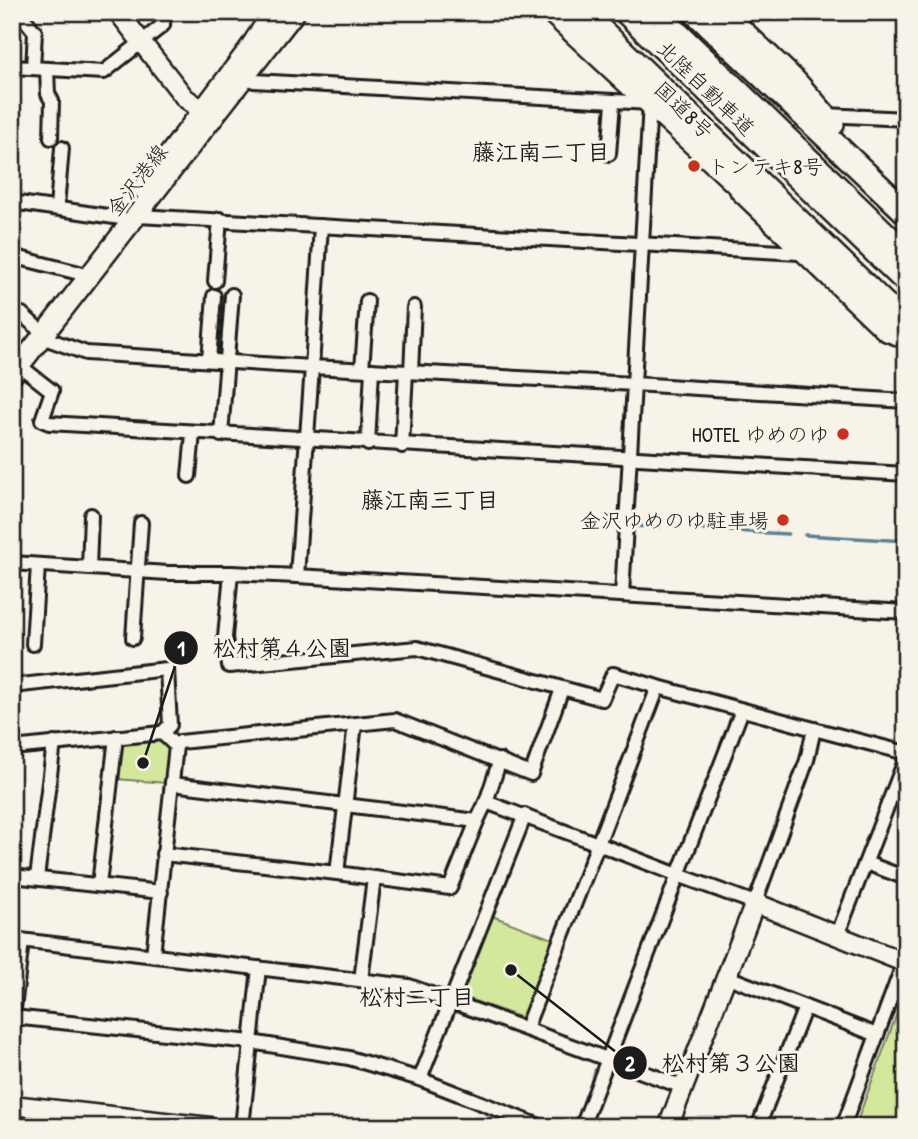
<svg xmlns="http://www.w3.org/2000/svg" width="918" height="1139" viewBox="0 0 918 1139" font-family="'Patrick Hand','Klee One',sans-serif">
  <style>
    .green { fill: #d3e89d; stroke: #78825c; stroke-width: 2 }
    .lines { fill: none; stroke-linecap: round; stroke-linejoin: round }
    .stream { stroke: #5b8095; stroke-width: 3.5 }
    .street-casing { stroke: #1c1c1c; stroke-width: 18 }
    .secondary-casing { stroke: #1c1c1c; stroke-width: 23 }
    .primary-casing { stroke: #1c1c1c; stroke-width: 24 }
    .highway-casing { stroke: #1c1c1c; stroke-width: 28 }
    .street { stroke: #f7f3e8; stroke-width: 12 }
    .secondary { stroke: #f7f3e8; stroke-width: 18 }
    .primary { stroke: #f7f3e8; stroke-width: 19 }
    .highway { stroke: #f7f3e8; stroke-width: 23 }
    .poi-dot { fill: #c8321e; stroke: #f7f3e8; stroke-width: 2.5 }
    .labels { text-anchor: middle; dominant-baseline: central; stroke-width: 6; stroke-linejoin: round; paint-order: stroke }
    .street-label { font-size: 21px; fill: #1c1c1c; stroke: #f7f3e8 }
    .poi-label { font-size: 21px; fill: #1c1c1c; stroke: #f7f3e8; text-anchor: end }
    .neighbourhood-label { font-size: 23px; font-weight: bold; fill: #1c1c1c; stroke: #f7f3e8 }
    .leader { fill: none; stroke: #1c1c1c; stroke-width: 2.5 }
    .callout-dot { fill: #1c1c1c; stroke: #f7f3e8; stroke-width: 2.5 }
    .mark-label { font-size: 21px; text-anchor: middle; font-weight: bold; fill: #fff }
    .callout-label { font-size: 23px; text-anchor: middle; font-weight: bold; fill: #1c1c1c; stroke: #f7f3e8; stroke-width: 6; stroke-linejoin: round; paint-order: stroke }
  </style>
  <rect width="100%" height="100%" fill="#f7f3e8"/>
  <filter id="ink" filterUnits="userSpaceOnUse"><feTurbulence type="fractalNoise" baseFrequency=".0143" numOctaves="2"/><feDisplacementMap in="SourceGraphic" scale="14" xChannelSelector="R" yChannelSelector="G"/><feConvolveMatrix kernelMatrix="1 2 1 2 8 2 1 2 1" color-interpolation-filters="sRGB"/></filter>
  <g filter="url(#ink)">
    <g class="green">
      <polygon points="159,738 172,754 167,783 116,779 120,748 124,741"/>
      <polygon points="492,916 555,940 526,1014 520,1017 466,998 461,993"/>
      <polygon points="906,989 906,1127 855,1127"/>
    </g>
    <g class="lines">
      <g class="stream">
        <polyline points="631,526 660,527"/>
        <polyline points="696,529 788,534"/>
        <polyline points="805,535 906,541"/>
      </g>
      <g class="street-casing">
        <g id="street">
          <polyline points="19,12 35,32 33,68"/>
          <polyline points="12,67 104,72 163,25 164,12"/>
          <polyline points="47,69 48,94 52,101 51,138"/>
          <polyline points="247,76 254,81 650,103 634,384 906,401"/>
          <polyline points="826,115 906,119"/>
          <polyline points="609,154 613,103"/>
          <polyline points="12,202 121,218 130,225"/>
          <polyline points="57,207 62,148"/>
          <polyline points="138,216 799,253 803,249"/>
          <polyline points="321,226 312,367 634,384 622,595"/>
          <polyline points="12,256 79,273 86,280"/>
          <polyline points="215,281 220,219"/>
          <polyline points="12,312 22,314 50,340 86,353 312,367 297,576 906,612"/>
          <polyline points="209,360 214,296"/>
          <polyline points="15,362 52,391 42,420 49,423 906,474"/>
          <polyline points="362,369 367,301"/>
          <polyline points="411,372 414,307"/>
          <polyline points="221,435 232,295"/>
          <polyline points="368,444 372,370"/>
          <polyline points="402,446 406,372"/>
          <polyline points="189,476 193,433"/>
          <polyline points="12,563 168,573 231,573 225,637 229,666 417,648 602,699 613,674 658,687"/>
          <polyline points="89,568 91,515"/>
          <polyline points="231,573 297,576"/>
          <polyline points="133,638 141,523"/>
          <polyline points="33,644 38,565"/>
          <polyline points="12,686 167,669 170,725 162,733"/>
          <polyline points="355,724 337,873 374,878"/>
          <polyline points="814,729 906,753"/>
          <polyline points="12,748 162,733 176,746 180,742 395,720 531,774 562,689"/>
          <polyline points="172,784 477,821 486,802 598,844 658,687 814,729 807,760 755,903 678,875 582,1127"/>
          <polyline points="486,802 500,760"/>
          <polyline points="163,854 337,873"/>
          <polyline points="866,863 906,878"/>
          <polyline points="12,876 161,892"/>
          <polyline points="37,878 54,743"/>
          <polyline points="99,885 116,737"/>
          <polyline points="837,936 906,758"/>
          <polyline points="12,939 409,986 683,1087"/>
          <polyline points="153,955 176,746"/>
          <polyline points="728,977 877,1035"/>
          <polyline points="361,980 374,878 450,888 477,821"/>
          <polyline points="13,1017 22,941"/>
          <polyline points="12,1024 13,1017 251,1042 349,1058 420,1079 542,1127"/>
          <polyline points="526,1028 598,844 678,875 742,710"/>
          <polyline points="420,1079 525,815"/>
          <polyline points="242,1127 259,968"/>
          <polyline points="758,1127 805,1007"/>
          <polyline points="843,1127 904,962"/>
        </g>
      </g>
      <g class="secondary-casing">
        <g id="secondary">
          <polyline points="118,12 185,98 214,118"/>
          <polyline points="12,1105 210,1127"/>
          <polyline points="668,1127 755,903 906,963"/>
        </g>
      </g>
      <g class="primary-casing">
        <g id="primary">
          <polyline points="143,189 249,49 273,12"/>
          <polyline points="12,375 295,12"/>
        </g>
      </g>
      <g class="highway-casing">
        <g id="highway">
          <polyline points="553,12 735,181 758,195"/>
          <polyline points="582,12 906,325"/>
          <polyline points="626,12 906,281"/>
          <polyline points="655,12 906,254"/>
          <polyline points="695,12 906,212"/>
          <polyline points="721,12 794,81 832,124"/>
          <polyline points="742,190 887,329 906,336"/>
        </g>
      </g>
      <use href="#street" class="street"/>
      <use href="#secondary" class="secondary"/>
      <use href="#primary" class="primary"/>
      <use href="#highway" class="highway"/>
    </g>
  </g>
  <g class="poi-dot">
    <circle cx="694" cy="166" r="7"/>
    <circle cx="843" cy="434" r="7"/>
    <circle cx="783" cy="520" r="7"/>
  </g>
  <g class="labels">
    <g class="street-label">
      <text transform="translate(706 88) rotate(44)">北陸自動車道</text>
      <text transform="translate(684 110) rotate(44)">国道8号</text>
      <text transform="translate(137 180) rotate(-52)">金沢港線</text>
    </g>
    <g class="poi-label">
      <text x="708" y="166" text-anchor="start">トンテキ8号</text>
      <text x="829" y="434">HOTEL ゆめのゆ</text>
      <text x="769" y="520">金沢ゆめのゆ駐車場</text>
    </g>
    <g class="neighbourhood-label">
      <text x="541" y="151">藤江南二丁目</text>
      <text x="430" y="499">藤江南三丁目</text>
      <text x="417" y="996">松村二丁目</text>
    </g>
  </g>
  <path class="leader" d="M143 763L181 648M511 970L630 1063"/>
  <g class="callout-dot">
    <circle cx="143" cy="763" r="7"/>
    <circle cx="511" cy="970" r="7"/>
    <circle cx="181" cy="648" r="18"/>
    <circle cx="630" cy="1063" r="18"/>
  </g>
  <g class="mark-label">
    <text x="181" y="656">1</text>
    <text x="630" y="1071">2</text>
  </g>
  <g class="callout-label">
    <text x="282" y="656">松村第４公園</text>
    <text x="731" y="1071">松村第３公園</text>
  </g>
  <rect width="918" height="1139" fill="none" stroke="#f7f3e8" stroke-width="42"/>
  <rect x="21" y="21" width="876" height="1097" fill="none" stroke="#1c1c1c" stroke-width="2.5" filter="url(#ink)"/>
</svg>
